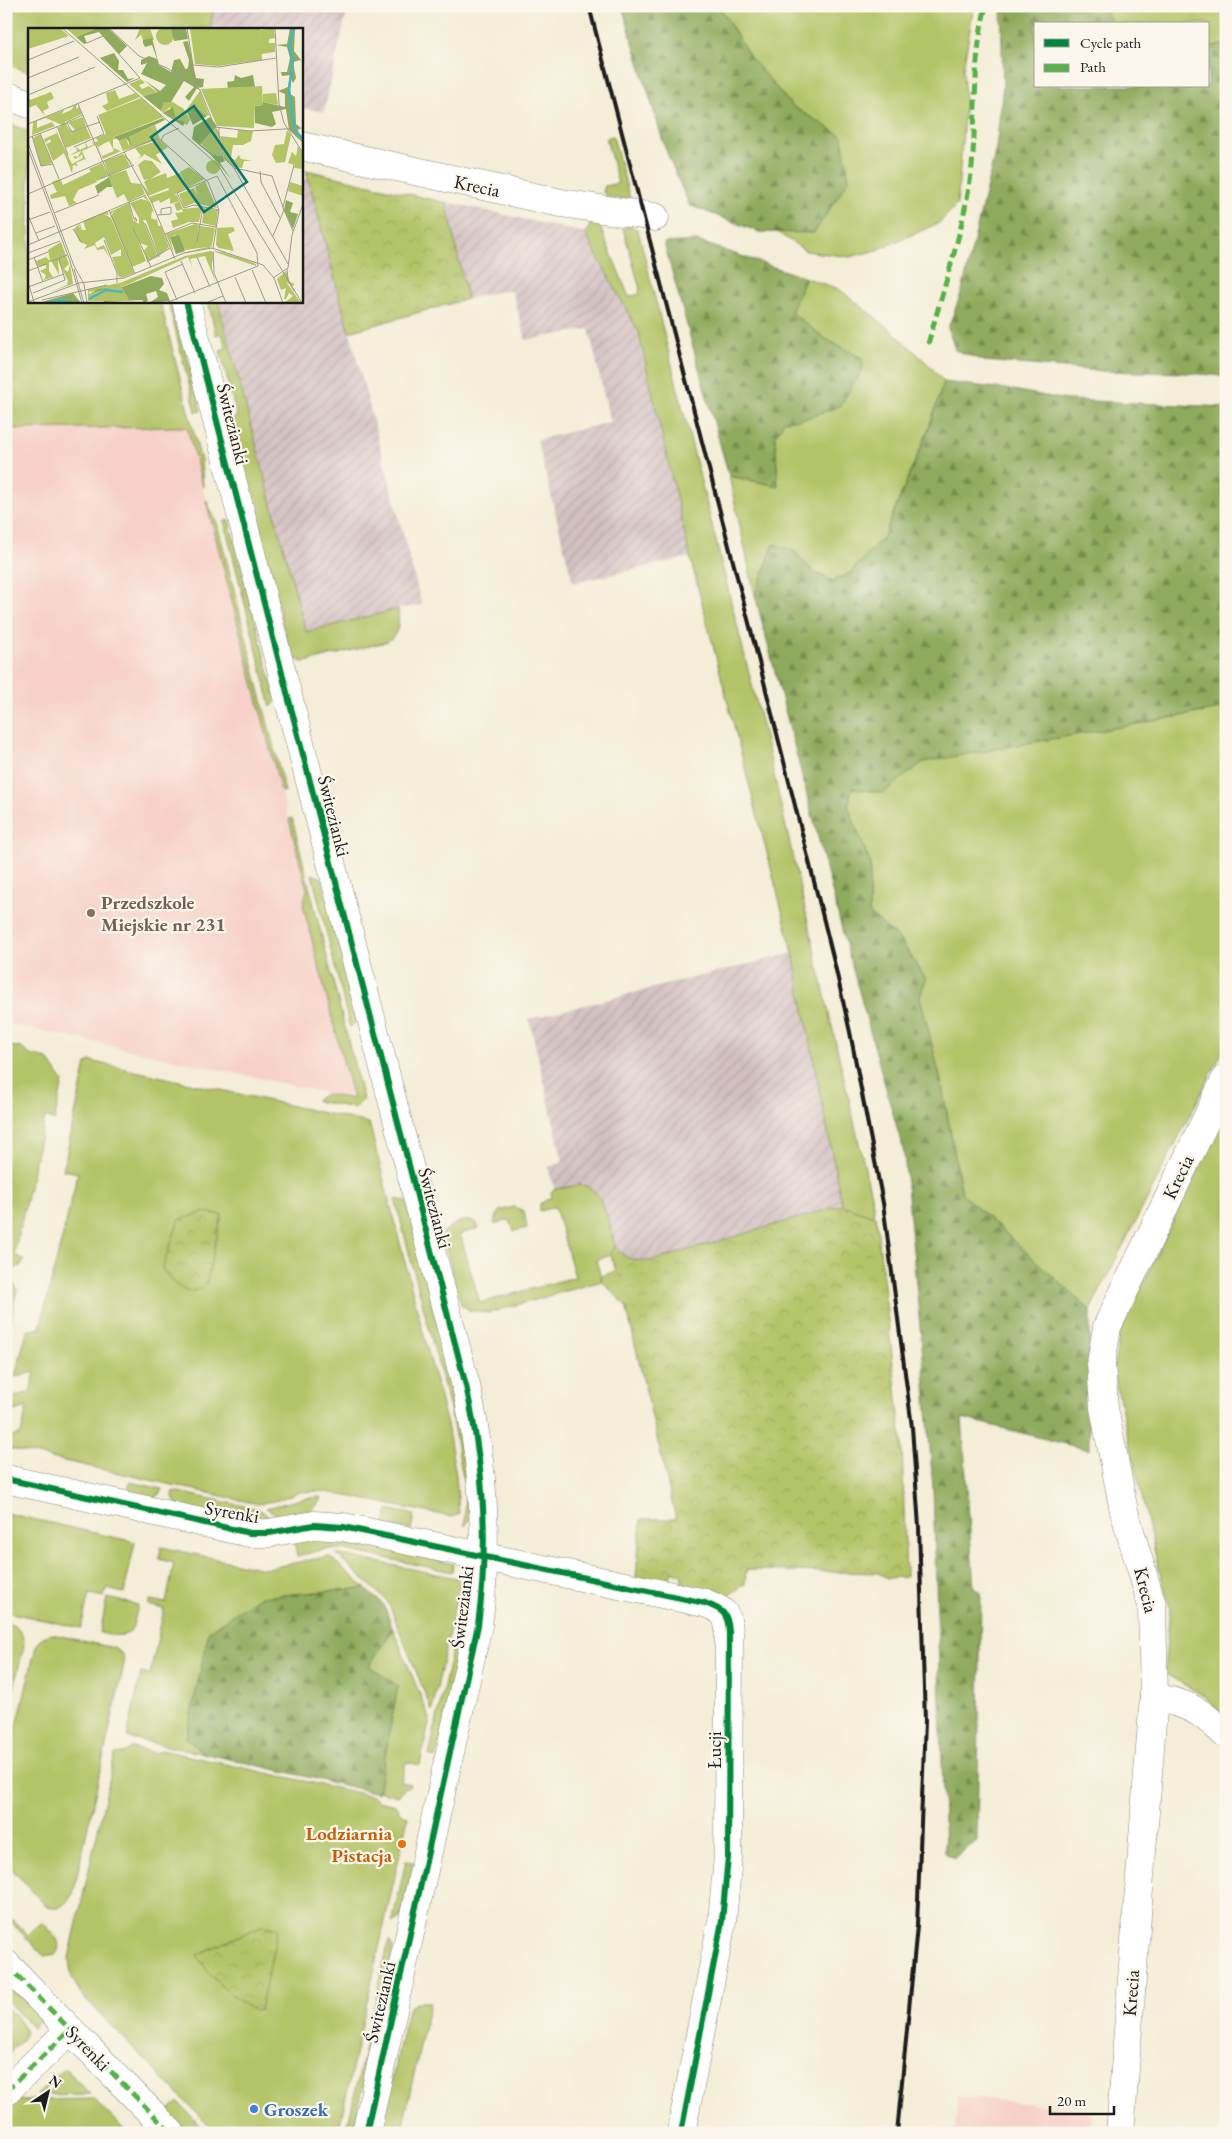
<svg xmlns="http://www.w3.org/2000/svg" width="1232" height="2139" viewBox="0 0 1232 2139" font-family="'EB Garamond',serif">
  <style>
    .built { fill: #f7d1c9 }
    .industrial { fill: url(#industrial-furrows) }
    .grass { fill: #b3c467; stroke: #687042 }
    .forest { fill: url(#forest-firs); stroke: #55633c }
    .park { fill: url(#park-crowns); stroke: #687042 }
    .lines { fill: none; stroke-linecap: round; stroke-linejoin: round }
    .minor-casing { stroke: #88847a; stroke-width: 29 }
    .minor { stroke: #fff; stroke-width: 28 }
    .rail { stroke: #1c1c1c; stroke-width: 4 }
    .quiet { stroke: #55b145; stroke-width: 5; stroke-dasharray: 10 5; stroke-linecap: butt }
    .cycleway-casing { stroke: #fbf7ec; stroke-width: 9 }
    .cycleway { stroke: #00873e; stroke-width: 6 }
    .education-dot { fill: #8d6e63; stroke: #fbf7ec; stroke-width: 2 }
    .food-dot { fill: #e8710a; stroke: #fbf7ec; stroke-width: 2 }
    .shop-dot { fill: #3f7fe0; stroke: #fbf7ec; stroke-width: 2 }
    .labels { text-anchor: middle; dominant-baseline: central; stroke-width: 4.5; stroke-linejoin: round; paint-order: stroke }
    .street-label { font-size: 19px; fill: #1c1c1c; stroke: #fbf7ec }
    .education-label { font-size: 19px; font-weight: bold; fill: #785e54; stroke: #fbf7ec; text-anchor: start }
    .food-label { font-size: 19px; font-weight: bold; fill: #c56008; stroke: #fbf7ec; text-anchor: end }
    .shop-label { font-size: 19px; font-weight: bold; fill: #366cbe; stroke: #fbf7ec; text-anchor: start }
    .inset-river { fill: none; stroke: #47b4c3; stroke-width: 2.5 }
    .inset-road { fill: none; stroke: #9e998c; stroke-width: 1 }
    .view { fill: #0f766e; fill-opacity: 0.15; stroke: #0f766e; stroke-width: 2.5 }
    .inset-edge { fill: none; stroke: #1c1c1c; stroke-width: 2.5 }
  </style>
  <defs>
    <pattern id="industrial-furrows" width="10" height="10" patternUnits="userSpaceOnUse" patternTransform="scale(1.25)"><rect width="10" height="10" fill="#d2bfc1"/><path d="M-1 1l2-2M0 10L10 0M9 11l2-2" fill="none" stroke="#b4a4a5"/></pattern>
    <pattern id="forest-firs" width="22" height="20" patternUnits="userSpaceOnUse" patternTransform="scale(1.25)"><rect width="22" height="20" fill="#8eaa5c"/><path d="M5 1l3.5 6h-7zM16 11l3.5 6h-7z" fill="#738a4b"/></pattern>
    <pattern id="park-crowns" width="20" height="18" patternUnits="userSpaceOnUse" patternTransform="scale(1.25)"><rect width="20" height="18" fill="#b3c467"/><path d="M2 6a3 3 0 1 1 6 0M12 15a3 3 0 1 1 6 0" fill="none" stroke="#99a859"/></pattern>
  </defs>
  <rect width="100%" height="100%" fill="#fbf7ec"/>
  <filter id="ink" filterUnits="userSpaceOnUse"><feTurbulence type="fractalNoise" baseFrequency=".02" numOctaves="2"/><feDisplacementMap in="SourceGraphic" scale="10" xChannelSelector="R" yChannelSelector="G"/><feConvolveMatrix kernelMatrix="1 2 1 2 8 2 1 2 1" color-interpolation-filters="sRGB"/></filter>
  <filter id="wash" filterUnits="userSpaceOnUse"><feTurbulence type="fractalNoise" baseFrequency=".0096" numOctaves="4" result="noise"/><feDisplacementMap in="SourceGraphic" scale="20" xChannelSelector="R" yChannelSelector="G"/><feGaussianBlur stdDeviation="1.12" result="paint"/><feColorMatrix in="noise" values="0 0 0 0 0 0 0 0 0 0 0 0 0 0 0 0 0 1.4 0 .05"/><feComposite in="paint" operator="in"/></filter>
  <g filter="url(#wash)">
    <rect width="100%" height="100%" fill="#f4edd7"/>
    <g class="built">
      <polygon points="187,427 307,890 303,905 354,1099 6,1023 6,429"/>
      <polygon points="958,2095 1092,2112 1089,2133 955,2133"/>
    </g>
    <g class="industrial">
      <polygon points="214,6 348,6 324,112 301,108 301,29 210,29"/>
      <polygon points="309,178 422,605 398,609 306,633 219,301 301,301 301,180"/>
      <polygon points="448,202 585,233 636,328 690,557 573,583 537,440 610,422 589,329 526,340 512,291 497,292 467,299"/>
      <polygon points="793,953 842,1205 652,1261 639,1261 620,1254 615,1246 599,1196 588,1186 573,1186 555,1189 552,1181 548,1167 563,1162 529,1019"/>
    </g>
    <g class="grass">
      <polygon points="6,6 214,6 210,29 29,29 29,72 6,64"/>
      <polygon points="719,6 974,6 963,69 965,103 957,205 939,223 877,250 850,257 806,251 777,232 814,233 842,136 792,106 750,57"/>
      <polygon points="1103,6 1226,6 1226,45 1208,46 1208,24 1113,24"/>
      <polygon points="6,122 29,132 29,301 160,301 201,461 203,487 187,427 6,429"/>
      <polygon points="613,136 630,199 609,198 603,192 605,186 618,183 606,138"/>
      <polygon points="598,222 629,297 639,294 640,289 623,228 630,226 638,230 767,745 874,1208 873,1216 842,1205 793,953 690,557 638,331 585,233 592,223"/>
      <polygon points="806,278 839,289 891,330 929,365 944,382 929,427 884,536 850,573 833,581 813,572 793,550 774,544 755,595 729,476 778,486 775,436 784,421 807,418 861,358 824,338 791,312"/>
      <polygon points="168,301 173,301 201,411 196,412"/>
      <path d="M208 301H218L306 632 398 609C399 623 400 634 386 642L310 661 302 662 291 656 230 420 237 417 220 350 226 348 222 333 216 335Z"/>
      <polygon points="206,500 217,523 285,792 281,791"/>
      <polygon points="229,520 276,701 271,707 224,521"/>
      <polygon points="1226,708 1226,1045 1090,1310 962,1194 941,1081 920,997 926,979 900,940 869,913 870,863 848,807 852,788 883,792 923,762"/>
      <polygon points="292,818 363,1100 354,1108 315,1101 325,1094 353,1099 303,905 307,890 289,819"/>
      <polygon points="312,874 322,878 359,1019 350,1027"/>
      <polygon points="6,1045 21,1048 30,1055 48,1059 63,1082 54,1121 45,1117 14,1254 24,1260 21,1265 15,1269 6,1268"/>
      <polygon points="90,1061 369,1123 447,1425 456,1475 459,1514 452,1517 322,1491 298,1492 278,1500 258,1504 6,1448 6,1439 21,1434 27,1407 8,1413 11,1398 30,1392 35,1372 15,1377 27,1331 40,1328 78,1173 63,1170 86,1064"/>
      <polygon points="1226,1110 1226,1719 1204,1696 1164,1673 1170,1608 1157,1562 1113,1371 1120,1332"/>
      <path d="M581 1185C604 1187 609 1227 615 1246L611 1255 596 1260 602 1281 488 1313 469 1310 461 1304 443 1238 442 1234C451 1224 463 1218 476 1222L479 1228 460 1234 480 1303 575 1277 555 1207 540 1211V1204L552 1197 551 1192 555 1189Z"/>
      <polygon points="395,1199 406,1201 461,1421 470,1483 470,1519 465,1526 465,1488 450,1409"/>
      <polygon points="514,1207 524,1211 527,1228 514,1231 509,1220 494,1224 499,1211"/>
      <polygon points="6,1280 14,1283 17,1290 6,1339"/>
      <path d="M130 1482 162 1489C156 1504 140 1499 126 1497Z"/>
      <polygon points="174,1491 258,1509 278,1522 274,1524 179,1507 173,1497"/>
      <path d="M321 1497C317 1512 299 1515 286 1520L266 1508C285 1504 301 1497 321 1497Z"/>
      <polygon points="388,1509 414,1515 411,1530 385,1525"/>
      <polygon points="6,1513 135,1542 124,1593 106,1589 104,1597 89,1594 81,1628 6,1612"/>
      <polygon points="314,1532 453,1564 452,1572 341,1549 326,1549 297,1556 293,1538"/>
      <polygon points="161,1547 264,1569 329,1556 365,1588 259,1597 209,1631 186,1738 203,1754 127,1737 141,1673 150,1675 164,1609 148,1605 150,1600 166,1603 174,1563 159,1559"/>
      <polygon points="336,1554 457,1578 460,1581 432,1711 388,1602"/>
      <path d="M107 1598 138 1605C131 1635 133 1639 100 1633Z"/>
      <polygon points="461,1610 467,1612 436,1758 429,1755"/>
      <path d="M6 1623C17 1625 24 1634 24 1645L6 1721Z"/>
      <polygon points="393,1629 430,1719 420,1765 406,1762 401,1782 410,1784 409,1787 403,1790 398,1796 378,1791 398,1686 368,1666"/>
      <path d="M52 1634 114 1648 123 1655 124 1664 73 1894C63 1906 58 1914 43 1903L6 1863V1738L18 1722 36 1646 43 1637Z"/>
      <polygon points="132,1748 156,1753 161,1750 373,1796 378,1801 395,1805 400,1813 408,1817 338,2133 216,2133 80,1993 71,1975 69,1958 115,1754 123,1753"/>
      <polygon points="406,1861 413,1862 401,1917 392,1923"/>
      <path d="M6 1913 28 1935 42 1922C50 1931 65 1941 56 1954L44 1956 6 1917Z"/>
      <polygon points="389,1940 393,1947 353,2133 346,2133"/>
      <polygon points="15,1987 42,2016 33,2028 6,2000 6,1995"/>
      <polygon points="416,2002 430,2002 401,2133 380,2133 407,2013 409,2007"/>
      <path d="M6 2007C31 2033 32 2031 6 2056Z"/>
      <polygon points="65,2068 90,2094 37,2095"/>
      <polygon points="94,2099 127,2133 6,2133 6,2114 20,2100"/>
      <path d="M178 2102 200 2125C187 2137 176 2123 166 2113Z"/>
    </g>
    <g class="forest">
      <polygon points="622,6 719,6 750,57 792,106 842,136 849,180 814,233 759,232 689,205 665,148"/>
      <polygon points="1001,6 1103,6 1113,24 1036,24 1036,86 1208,86 1208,46 1226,45 1226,376 1185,373 1100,371 984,361 955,350 948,328 962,291 996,148 1003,85"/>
      <polygon points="697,241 806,278 791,312 824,338 862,358 863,369 840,406 807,418 784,421 775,437 778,486 729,476 664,243"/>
      <polygon points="944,382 1013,390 1067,400 1226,407 1226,708 923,762 883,793 852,788 848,806 870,863 869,913 900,940 926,979 920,997 941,1081 962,1194 1090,1310 1089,1450 962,1418 974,1588 981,1593 977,1841 954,1858 945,1853 933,1488 923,1358 904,1153 845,941 755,595 774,544 793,550 813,572 833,581 850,573 884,536 928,431"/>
      <polygon points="365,1588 384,1605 393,1629 369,1666 398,1686 378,1793 203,1753 186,1738 209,1631 259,1597"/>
    </g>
    <g class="park">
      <polygon points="306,170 447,203 467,299 349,332"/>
      <path d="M842 1205 876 1217 902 1441 906 1577 887 1578 878 1573 746 1570 745 1584 728 1596 683 1587 681 1583 682 1575 672 1571 669 1581 665 1583 636 1577 641 1519H676L626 1306 602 1281 601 1276 616 1271 611 1255 615 1246C624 1260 637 1261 652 1261Z"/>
      <path d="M205 1212 222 1215 206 1284C185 1301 177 1285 162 1269L179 1220Z"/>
      <path d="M261 1926 278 1928 260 2010 255 2011C232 1999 210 1977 197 1955Z"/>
    </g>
  </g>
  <g filter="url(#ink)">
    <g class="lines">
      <g class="minor-casing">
        <g id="minor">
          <polyline points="6,95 29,104"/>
          <polyline points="301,146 561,203 655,217"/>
          <path d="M186 301 466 1386C484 1465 489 1545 478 1625L366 2133"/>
          <path d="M6 1479 250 1533H269L314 1525 343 1527 705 1603C723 1610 728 1613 729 1632L728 1857 722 1921 681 2133"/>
          <path d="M1154 1697C1189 1704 1200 1710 1226 1735"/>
          <polyline points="6,1964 171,2133"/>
          <polyline points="6,2091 70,2030"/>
          <polyline points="1120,2133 1154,1697 1152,1605 1124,1511 1104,1408 1101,1363 1107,1327 1226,1078"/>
        </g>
      </g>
      <use href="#minor" class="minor"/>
      <polyline class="rail" points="589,6 757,654 833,957 850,1032 883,1203 912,1427 919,1527 925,1721 917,1926 897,2133"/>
      <g class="quiet">
        <path d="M928 344C944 286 965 226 972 166 977 113 972 58 986 6"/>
        <polyline points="6,1964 171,2133"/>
        <polyline points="6,2091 70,2030"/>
      </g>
      <g class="cycleway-casing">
        <g id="cycleway">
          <path d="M186 301 466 1386C484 1465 489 1545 478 1625L366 2133"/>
          <path d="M6 1479 250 1533H269L314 1525 343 1527 705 1603C723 1610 728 1613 729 1632L728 1857 722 1921 681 2133"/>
        </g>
      </g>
      <use href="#cycleway" class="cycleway"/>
    </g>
  </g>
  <circle class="education-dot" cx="91" cy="913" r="5"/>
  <circle class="food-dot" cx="402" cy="1844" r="5"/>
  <circle class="shop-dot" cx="254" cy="2109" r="5"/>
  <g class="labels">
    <g class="street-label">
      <text transform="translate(477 186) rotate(12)">Krecia</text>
      <text transform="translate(233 424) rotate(76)">Świtezianki</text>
      <text transform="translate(334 816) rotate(76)">Świtezianki</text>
      <text transform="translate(1178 1177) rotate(-64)">Krecia</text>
      <text transform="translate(435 1208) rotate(75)">Świtezianki</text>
      <text transform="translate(232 1512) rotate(10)">Syrenki</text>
      <text transform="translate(1146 1590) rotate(76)">Krecia</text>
      <text transform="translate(462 1607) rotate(-83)">Świtezianki</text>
      <text transform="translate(714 1750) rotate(-90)">Łucji</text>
      <text transform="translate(1131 1993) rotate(-86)">Krecia</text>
      <text transform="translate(380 2002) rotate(-77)">Świtezianki</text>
      <text transform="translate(88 2048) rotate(46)">Syrenki</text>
    </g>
    <g class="education-label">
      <text x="101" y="902">Przedszkole<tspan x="101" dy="22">Miejskie nr 231</tspan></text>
    </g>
    <g class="food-label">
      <text x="392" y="1833">Lodziarnia<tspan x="392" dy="22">Pistacja</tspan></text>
    </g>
    <g class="shop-label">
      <text x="264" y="2109">Groszek</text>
    </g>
  </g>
  <g transform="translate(28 28)">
    <rect width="275" height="275" fill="#f4edd7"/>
    <path d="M128 8a9 9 0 1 1 18 0a9 9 0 1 1-18 0ZM112 0H122L126 12H115L113 7 107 12ZM246 0 247 10 241 11V15H247V24L233 26 232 2ZM113 51 117 55 111 57 114 61 121 58 129 64 115 68 101 56ZM87 62 91 71 107 65 112 69 79 83 74 78 80 75 78 65ZM172 63 181 87 179 88 168 80 158 82ZM23 64 26 70 19 74 21 80 15 83 17 88 8 77 0 80V67L2 72ZM248 65 250 77 235 74V66ZM143 73 156 81 162 92 159 97 148 91 142 79 135 85 133 83 136 74ZM49 76 48 81 51 79 54 86 37 94 44 107 42 99 45 104 47 102 40 94 55 89 58 98 46 104 58 99 63 110 38 120 30 100 34 97 18 90 9 93V100L24 94 27 98 4 107 5 94 36 82 34 86 43 82 46 78 36 82ZM127 97 132 111 95 123 90 111H85V120L93 123 75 131 67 114 86 109 90 110 92 113 98 110 101 118V109ZM81 113 86 123 74 128 70 119ZM27 100 44 136 55 130 54 126 51 129 47 131 45 128 50 129 53 123 41 128 49 123 48 119 52 122 58 119 57 114 60 119 65 117 64 112 67 117 54 123 59 134 57 131 48 135 50 138 45 137 44 145 36 125 25 133 18 116 23 114 22 111 17 115 16 111 29 105ZM187 100 191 106 194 128 186 127 172 115ZM210 102 225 103 223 113 215 117H205L203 130 207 132 211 127 213 131 224 133H216L214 140 205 139 196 130 192 108 209 110ZM259 102 263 107 257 134 248 135 244 127 247 117 256 116ZM12 106 24 135 13 138 5 110ZM132 112 140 119 128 127 134 136 116 126 115 128 109 131 113 128 107 120ZM270 118 275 126V141L266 140 267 137 260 135 264 124 268 128ZM95 126 102 132 105 137 98 130 102 138 81 147 76 133ZM116 132 124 133 133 144 122 151 138 145 139 150 152 145 158 160 146 167H149L155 181 174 179 171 194H161L145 200 143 193 150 191 147 185 155 184 154 181 149 183 146 176 151 173 142 176V170L132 175 131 172 124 175 121 169 141 162 140 160 120 168 114 155 121 165 116 154 120 151 116 152 110 137ZM74 135 80 147 69 153 61 141ZM161 139 177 151 159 160 152 144ZM177 153 189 180 166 175 156 179 151 166 166 160 170 168 167 159ZM262 154 275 158V168L260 163ZM118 168 123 176 126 185 124 183 123 190 128 192 129 190 130 198H133L141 219 131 228 118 192H115L130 229 119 233 116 222 120 218 112 215 105 199 118 233 104 239 83 188 87 182 83 186 82 184 101 175 105 192 111 196V190L102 175 113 171 121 173 115 169ZM176 180 190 182 188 198 174 195ZM79 183 81 187 76 186 83 190 106 245 96 249 92 250H91L94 249H91L84 229 93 228V221L83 227 76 209 67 215 69 220 76 217 82 231 76 221 69 222 67 217 56 221 59 217 51 213 46 201 50 197 53 202 51 197 52 196 54 202H58L55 193ZM167 196 171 197 169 216 172 198 187 200 184 217 182 220 151 226 179 219 157 222 148 207 142 209 146 226 138 206ZM33 214 41 236 36 241 40 244 42 236 45 256 22 264 39 257 40 253 30 232 31 247 24 234H21V243L25 249 16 252 18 247 12 243 18 240V237L10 239 19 235 10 239 7 230 8 233 18 229 22 233 20 222ZM183 223 194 224 219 232 228 236V238L184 223V241L188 255 182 258 188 255 177 228 162 231 164 239 160 229 96 258 61 264 60 275V261L92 255 157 228ZM258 243 262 254 267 256 264 258 258 254 273 275H256L265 268 261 265 258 271H256L258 260 253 262 249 251Z" fill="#b3c467" fill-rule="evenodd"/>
    <path d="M69 0H80L99 18 91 26 71 4 56 8 59 15 56 16 48 9ZM143 0H158L160 11 146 13ZM262 0H271L267 2 266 23 273 32 265 34 268 50 265 55 263 51 262 66 267 69 268 96 272 99 270 103 275 115 261 102 258 81 244 84 248 96 244 99 227 95V78L235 77V74L257 79V66L250 63 260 59 262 47 254 48 253 44H259L262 30 259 19 248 17 259 16ZM124 10 131 37 143 44 146 32 152 31 158 42 160 40 161 32 155 14 160 13 168 50 176 51 175 59 169 60 161 73 157 69 166 59 156 53 143 74H136L133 83 115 68 130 64 116 52 132 63 138 57 113 46 119 35 113 37V32L121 28 129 31 124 17 117 19 115 15V12ZM86 25 91 33 90 42H95L100 51 107 50 99 54 72 30ZM207 47 213 50 225 47 227 59 200 60 199 54 206 53ZM145 79 148 91 157 94 155 98 135 85ZM167 79 179 88 165 97 158 82ZM182 89 189 98 172 116 186 127 194 128 197 133 192 135 203 151 183 127 164 111 166 99ZM135 90 137 92 101 109 104 118 98 110 92 113 86 109ZM83 148 84 159H79L70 166 67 158ZM258 172 265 175 262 184 270 186 265 201 256 182ZM151 207 157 223 148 226 142 209ZM123 248 134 250 136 256 131 262 139 265 142 273 121 275 130 269 128 263 118 266 120 272 117 275 114 272 76 274 73 268 60 267 70 261 94 259ZM45 265 53 275H13L17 273Z" fill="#8eaa5c"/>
    <path d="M0 0H32L41 8 0 21ZM38 0H69L48 9ZM178 139a7 7 0 1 1 14 0a7 7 0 1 1-14 0ZM98 142 103 155 113 156 117 166 100 174 96 166 89 170 80 148ZM64 143 69 154 50 162 45 172 49 175 41 178 37 168 23 171 22 167 29 164 24 154 32 151 35 157ZM205 199 207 203 200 206 206 223 191 220 188 217 189 200ZM92 257 101 271 99 273H60V266Z" fill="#b3c467"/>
    <path d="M162 0H232L234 32 190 38 167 36ZM234 58 235 77 227 78 226 100 189 98 173 61ZM113 70 135 89 71 115 68 110 78 106 70 87Z" fill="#b3c467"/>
    <path class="inset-river" d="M266 0 261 19 265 32 261 61 266 101 275 111M61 271 78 262 95 264M20 275 34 272 42 275"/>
    <path class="inset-road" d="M34 0 190 137 274 275M81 0 111 28 139 40 172 62 187 99 222 103 275 100M247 0 251 76 256 95 275 125M0 32 46 13M165 37 190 39 248 30M164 39 170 61M150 47 165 37 159 0M0 50 51 29M275 63V89M0 67 67 39M50 76 81 148M55 87 39 94 43 104 72 94M0 96 112 50 75 8 59 15M29 98 40 127M187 99 191 106V99M12 105 31 151M191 106 195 129 206 140 260 236M4 108 13 138 25 136M0 110 39 95M133 112 136 107 151 100M0 115 46 238 56 256 59 275M46 119 76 106 69 88M0 121 42 233 54 275M96 124 124 175 147 231M206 140 244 148 256 182 245 208M232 143 233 154 252 190M72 151 106 137M0 166 124 112H133L180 154 191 182 185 220M101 174 106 191 109 193 107 189M255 179 266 137M81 182 107 246M256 182 265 203M26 185 71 167M0 187 11 213M129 187 143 186V179L133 181V186M0 192 22 184M117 195 131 229M105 200 123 239M45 201 54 215M8 205 27 198M137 206 164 195 188 199M76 212 89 245V255M169 214 175 179M0 217 118 167M0 225 32 213M6 229 15 254M169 229 182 259M0 232 20 224M24 233 39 227M153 233 167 265M185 233V224L186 245 198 275M119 234 142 220M46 241 56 275M259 241 260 252 266 263M224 242 238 275M0 243 18 236M207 249 218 275M245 250 260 240 264 207 275 176M0 254 6 274M0 259 36 246M5 265 37 252 31 231M14 272 79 257M149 272 137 244 155 236M0 274 51 255 96 250 156 225 184 220 235 237 246 250 255 275M138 275 230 238 229 225 189 148 149 165 156 180 166 177 191 182M178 275 195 268"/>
    <path class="view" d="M166 78 219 154 176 184 123 109Z"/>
    <rect width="275" height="275" class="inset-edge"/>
  </g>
  <rect width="1232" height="2139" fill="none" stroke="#fbf7ec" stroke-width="25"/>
  <rect x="1034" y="22" width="175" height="65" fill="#fbf7ec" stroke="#a29f99"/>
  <rect x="1044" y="39" width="25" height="8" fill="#00873e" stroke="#a29f99"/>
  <text x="1080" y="48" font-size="15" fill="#1c1c1c">Cycle path</text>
  <rect x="1044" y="64" width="25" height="8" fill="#55b145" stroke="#a29f99"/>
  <text x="1080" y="72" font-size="15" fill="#1c1c1c">Path</text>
  <g transform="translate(48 2092) rotate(35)" stroke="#fbf7ec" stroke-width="4" paint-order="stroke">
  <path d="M0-4L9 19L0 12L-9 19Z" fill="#1c1c1c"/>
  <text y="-8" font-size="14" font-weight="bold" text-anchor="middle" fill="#1c1c1c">N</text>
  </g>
  <path d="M1050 2106v8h64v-8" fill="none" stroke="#1c1c1c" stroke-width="2.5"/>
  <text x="1057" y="2106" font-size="15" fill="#1c1c1c" stroke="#fbf7ec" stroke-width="4" paint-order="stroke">20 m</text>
</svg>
